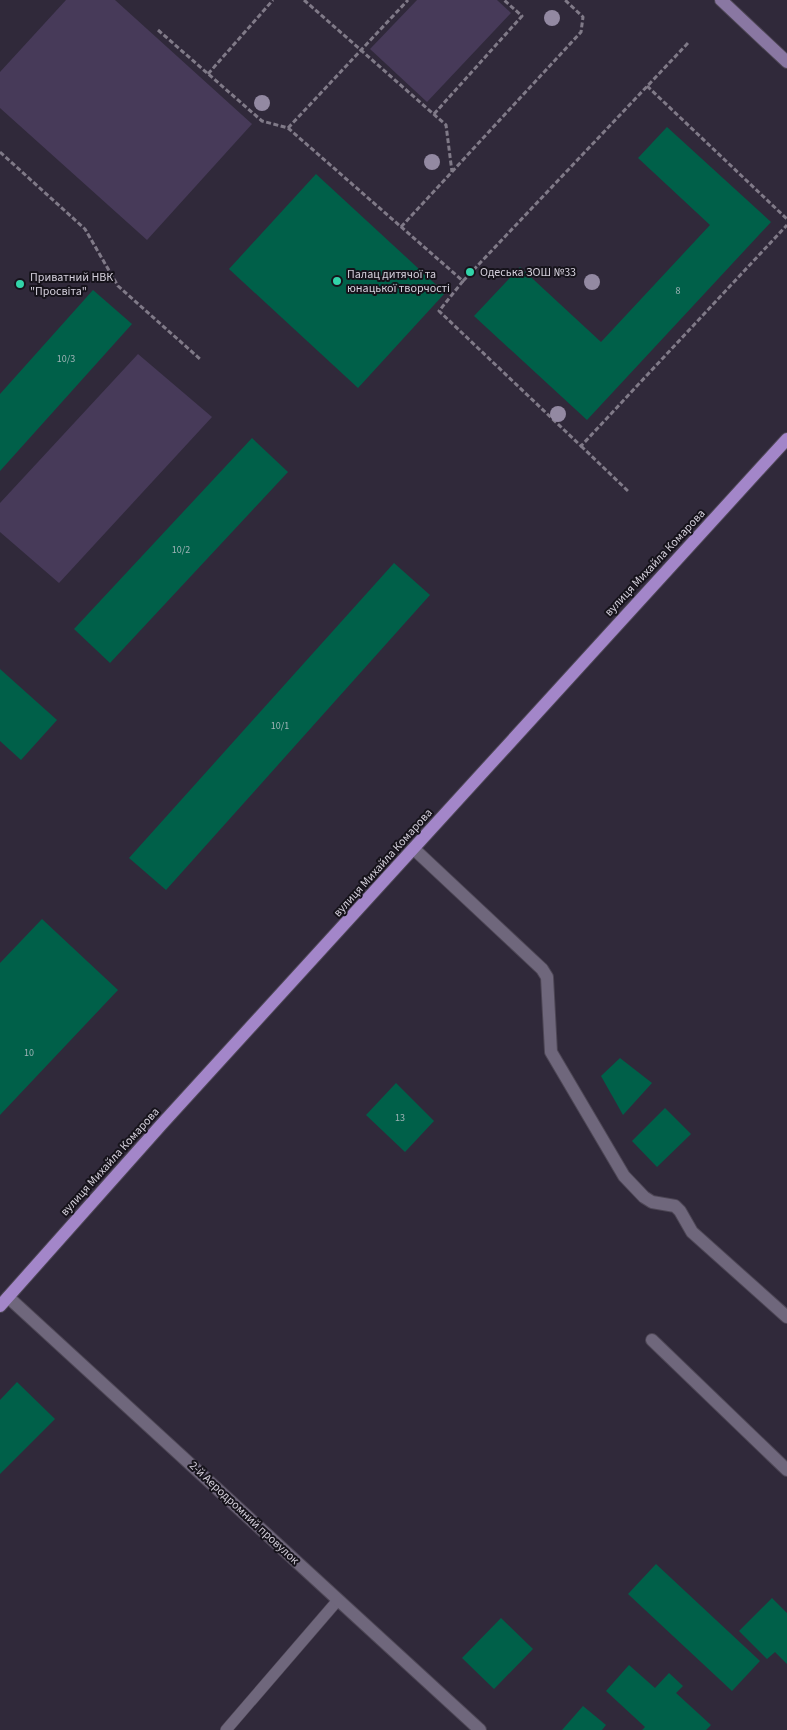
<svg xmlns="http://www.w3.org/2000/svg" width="787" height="1730" viewBox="0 0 787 1730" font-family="'Source Sans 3',sans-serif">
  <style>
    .green { fill: #473a59 }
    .building { fill: #006049 }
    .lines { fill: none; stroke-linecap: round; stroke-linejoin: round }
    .lane-casing { stroke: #4d4655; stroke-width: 12 }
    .street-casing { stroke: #4d4655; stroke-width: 14 }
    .secondary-casing { stroke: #4d4655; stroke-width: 14 }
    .primary-casing { stroke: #4d4655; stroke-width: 14 }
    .path { stroke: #807a88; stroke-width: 3; stroke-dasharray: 5 2.5; stroke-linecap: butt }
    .lane { stroke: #6f677c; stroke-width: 11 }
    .street { stroke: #6f677c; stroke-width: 12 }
    .secondary { stroke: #8977a2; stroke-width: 12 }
    .primary { stroke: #a386c9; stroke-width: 12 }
    .tree { fill: #9389a2 }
    .poi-dot { fill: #32d4a9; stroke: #16131b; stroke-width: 2 }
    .labels { text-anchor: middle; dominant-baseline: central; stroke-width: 4; stroke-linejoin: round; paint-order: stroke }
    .number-label { font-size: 10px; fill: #9fb3b6 }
    .poi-label { font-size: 12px; fill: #d4cfdb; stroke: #16131b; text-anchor: start }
    .street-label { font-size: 12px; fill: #d4cfdb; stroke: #16131b }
  </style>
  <rect width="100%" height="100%" fill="#30293a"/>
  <g class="green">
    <polygon points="66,0 115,0 252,124 147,240 0,108 0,72"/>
    <polygon points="417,0 497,0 511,13 427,102 370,49"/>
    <polygon points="138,354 212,417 59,583 0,532 0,503"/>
  </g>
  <g class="building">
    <polygon points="667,127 771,222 587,420 474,316 520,267 601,342 710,225 638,158"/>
    <polygon points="316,174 445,293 358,388 229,269"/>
    <polygon points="93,290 132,324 0,471 0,394"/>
    <polygon points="252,438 288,472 110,663 74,629"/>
    <polygon points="394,563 430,595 166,890 129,858"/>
    <polygon points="0,669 57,720 21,760 0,741"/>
    <polygon points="42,919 118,990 0,1115 0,963"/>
    <polygon points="620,1058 652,1083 623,1115 601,1076"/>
    <polygon points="396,1083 434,1121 405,1152 366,1115"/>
    <polygon points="665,1108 691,1134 657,1167 632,1141"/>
    <polygon points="17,1382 55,1419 0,1474 0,1400"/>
    <polygon points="656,1564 760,1661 732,1691 628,1594"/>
    <polygon points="772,1598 787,1613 787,1664 775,1652 767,1659 739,1631"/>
    <polygon points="501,1618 533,1649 494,1689 462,1658"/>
    <polygon points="629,1665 655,1688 669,1673 683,1686 676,1693 711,1725 706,1730 642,1730 645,1727 606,1691"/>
    <polygon points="583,1706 606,1725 602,1730 562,1730"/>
  </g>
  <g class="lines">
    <g class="lane-casing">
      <polyline id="lane" points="226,1730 338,1600"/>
    </g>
    <g class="street-casing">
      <g id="street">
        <polyline points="414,849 542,969 547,977 551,1052 624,1176 644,1197 652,1202 675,1206 680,1211 692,1232 787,1317"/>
        <polyline points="8,1297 480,1730"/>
        <polyline points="652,1340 787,1470"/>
      </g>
    </g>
    <g class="secondary-casing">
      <polyline id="secondary" points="721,0 787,62"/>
    </g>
    <g class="primary-casing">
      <polyline id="primary" points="0,1306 161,1125 787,439"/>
    </g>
    <g class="path">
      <polyline points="304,0 446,125 452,172"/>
      <polyline points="158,30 262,121 288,128 463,281 688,43"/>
      <polyline points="208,74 273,0"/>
      <polyline points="647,86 787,219"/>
      <polyline points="434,114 522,16 504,0"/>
      <polyline points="288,128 408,0"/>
      <polyline points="0,152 85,229 118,286 200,359"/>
      <polyline points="401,227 581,32 583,17 565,0"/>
      <polyline points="463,281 439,311 581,446 787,225"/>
      <polyline points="581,446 629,492"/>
    </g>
    <use href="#lane" class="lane"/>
    <use href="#street" class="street"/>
    <use href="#secondary" class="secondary"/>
    <use href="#primary" class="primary"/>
  </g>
  <g class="tree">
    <circle cx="552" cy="18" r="8"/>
    <circle cx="262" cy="103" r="8"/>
    <circle cx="432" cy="162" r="8"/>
    <circle cx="592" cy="282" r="8"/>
    <circle cx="558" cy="414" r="8"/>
  </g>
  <g class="poi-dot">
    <circle cx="470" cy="272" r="5"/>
    <circle cx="337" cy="281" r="5"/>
    <circle cx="20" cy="284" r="5"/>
  </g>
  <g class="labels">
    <g class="number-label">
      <text x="678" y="291">8</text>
      <text x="66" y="359">10/3</text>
      <text x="181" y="550">10/2</text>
      <text x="280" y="726">10/1</text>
      <text x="29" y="1053">10</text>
      <text x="400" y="1118">13</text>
    </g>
    <g class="poi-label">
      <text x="480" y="272">Одеська ЗОШ №33</text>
      <text x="347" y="274">Палац дитячої та<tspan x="347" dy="14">юнацької творчості</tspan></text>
      <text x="30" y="277">Приватний НВК<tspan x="30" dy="14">"Просвіта"</tspan></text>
    </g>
    <g class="street-label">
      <text transform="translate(655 563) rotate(-47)">вулиця Михайла Комарова</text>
      <text transform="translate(383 863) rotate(-48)">вулиця Михайла Комарова</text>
      <text transform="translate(110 1162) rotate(-48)">вулиця Михайла Комарова</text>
      <text transform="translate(244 1513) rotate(43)">2-й Аеродромний провулок</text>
    </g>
  </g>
</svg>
